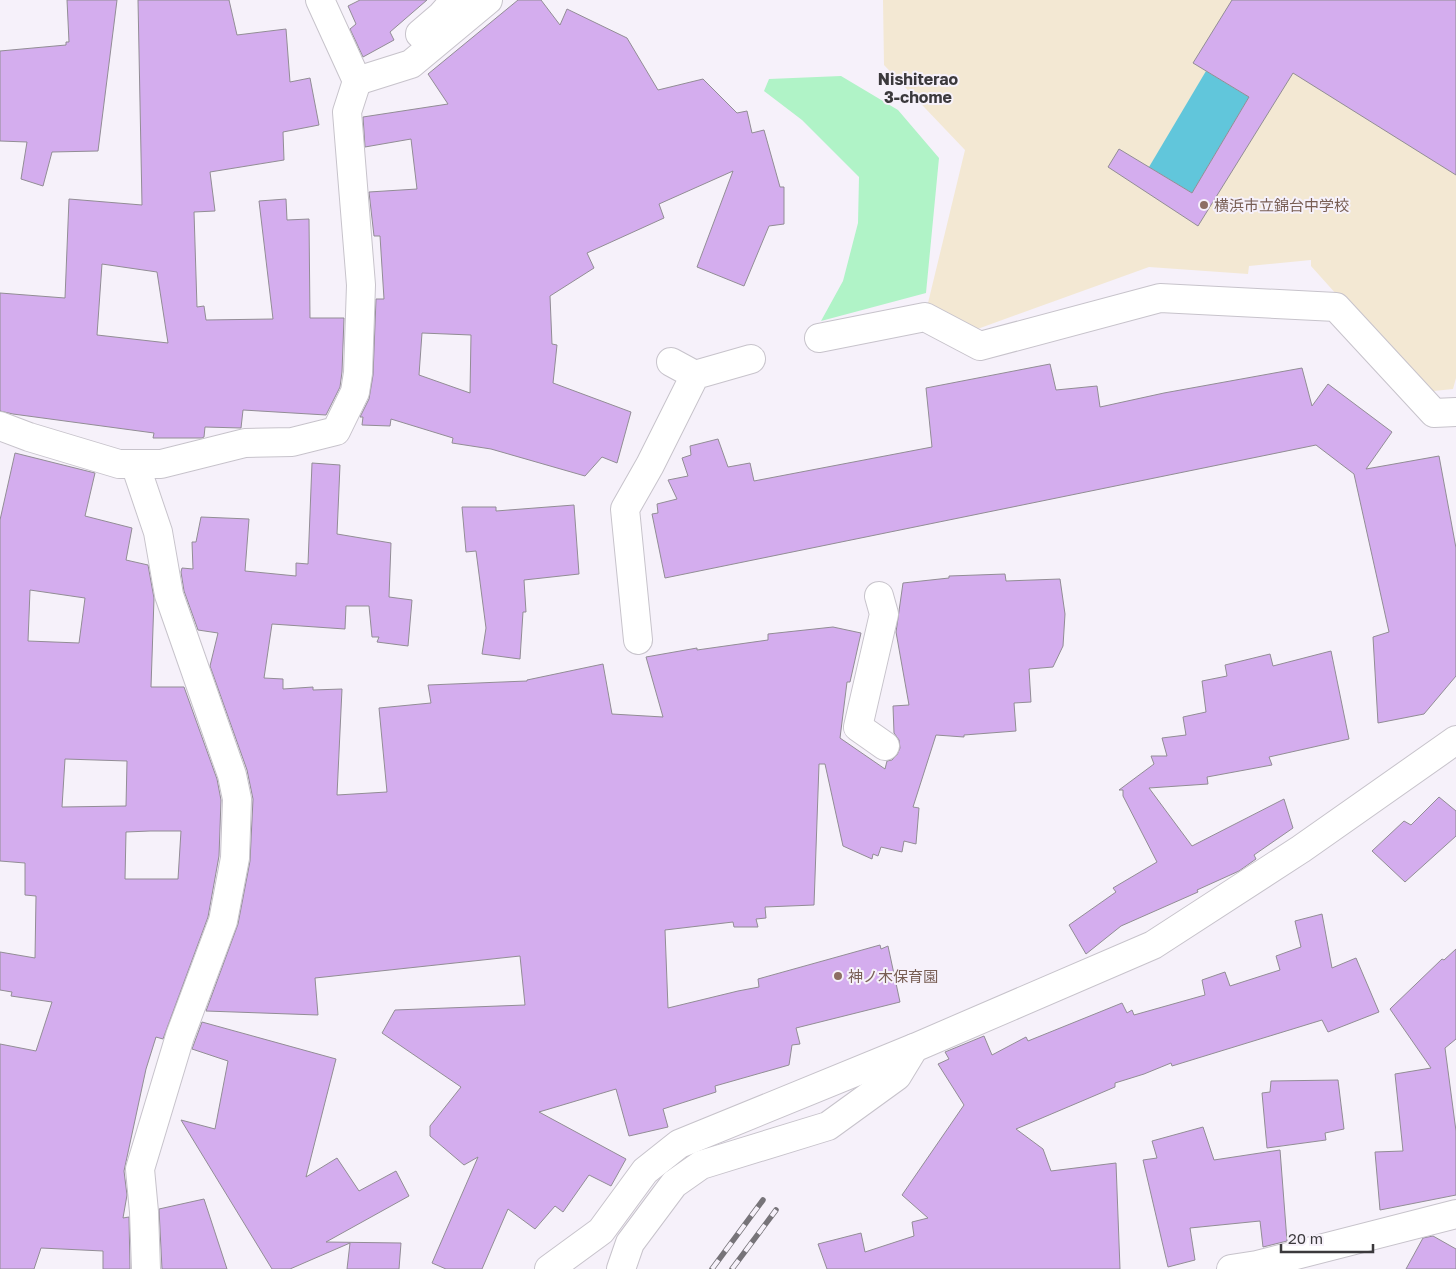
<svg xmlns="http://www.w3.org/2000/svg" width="1456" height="1269" viewBox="0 0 1456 1269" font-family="'Golos Text','Noto Sans JP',sans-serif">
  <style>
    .education { fill: #f3e8d3 }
    .green { fill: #b0f3c7 }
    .water { fill: #61c6db }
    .building { fill: #d4adee; stroke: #928d95; fill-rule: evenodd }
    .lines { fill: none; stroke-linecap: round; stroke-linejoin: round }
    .minor-casing { stroke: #c7c3cb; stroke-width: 30 }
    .minor { stroke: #fff; stroke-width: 28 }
    .rail-casing { stroke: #777479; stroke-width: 5.5 }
    .rail { stroke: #f6f1fa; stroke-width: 4; stroke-dasharray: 11; stroke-linecap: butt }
    .education-dot { fill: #8d6e63; stroke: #f6f1fa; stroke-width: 2 }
    .labels { text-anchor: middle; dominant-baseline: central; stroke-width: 4; stroke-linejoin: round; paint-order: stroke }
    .education-label { font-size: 15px; fill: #785e54; stroke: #f6f1fa; text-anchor: start }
    .neighbourhood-label { font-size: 16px; font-weight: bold; fill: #3b393c; stroke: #f6f1fa }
  </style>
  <rect width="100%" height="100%" fill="#f6f1fa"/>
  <polygon class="education" points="883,0 1456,0 1456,378 1453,389 1424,392 1311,266 1311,260 1249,266 1248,274 1149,267 972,331 928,303 965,150 884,65"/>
  <polygon class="green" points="841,76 898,110 939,158 926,293 821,321 843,281 858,223 859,177 802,120 764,91 769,79"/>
  <polygon class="water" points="1206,71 1249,97 1192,193 1149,167"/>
  <g class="building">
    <polygon points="67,0 117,0 98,151 52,152 43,186 21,179 27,142 0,141 0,51 66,45 66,42 69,42"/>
    <path d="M138 0H229L237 35 286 29 290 82 310 78 319 125 283 132 284 160 210 172 215 211 194 212 197 307 204 306 206 320 273 319 259 201 286 199 287 220 309 219 310 318H344L342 372 340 387 326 415 243 410 241 428 205 427 204 437 202 438H153L154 433 13 414 0 411V293L65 298 69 199 142 205ZM102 264 157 272 168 343 97 335Z"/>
    <polygon points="360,0 427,0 390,32 394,40 363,57 350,29 356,24 348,6"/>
    <path d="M518 0H541L560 25 567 9 627 38 658 90 703 79 737 113 747 111 752 133 764 130 780 187H784V224L769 226 744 286 697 267 733 171 659 204 664 218 587 253 594 268 550 296 552 344 557 345 553 383 631 412 617 463 602 457 585 476 491 449 452 443 453 438 391 419 390 426 362 425 363 417H360L369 399 373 375 376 299H384L380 236H374L369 192 417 189 411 139 365 147 363 117 448 104 428 74ZM422 333 471 335 470 393 419 375Z"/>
    <polygon points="1232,0 1456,0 1456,175 1293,73 1198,226 1108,167 1119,149 1192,193 1249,97 1193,63"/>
    <polygon points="1050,364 1056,390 1097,386 1100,407 1164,393 1302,368 1312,406 1328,384 1392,432 1366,469 1439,456 1456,548 1456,676 1424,714 1378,723 1373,637 1389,632 1354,474 1316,445 665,578 652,514 658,513 657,504 677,499 668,480 688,476 682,458 691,455 690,446 718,439 728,467 750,463 754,481 932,447 926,388"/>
    <path d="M15 453 95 473 85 516 132 528 126 560 148 565 154 598 151 687H184L217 779 221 800 219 856 208 917 163 1039 156 1037 146 1069 124 1171 127 1195 123 1218 129 1217 130 1269H103V1251L41 1248 34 1269H0V1044L36 1051 52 1002 11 996 12 992 0 990V952L35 958 36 896 25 895V863L0 861V520ZM30 590 85 598 79 643 28 641ZM65 759 127 761 126 806 62 807ZM150 831H181L178 879H125L126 832Z"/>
    <polygon points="312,463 340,465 337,534 391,543 389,597 412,600 408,646 377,642 379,637 372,637 369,606 346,606 345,629 272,624 264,678 283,679 283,689 313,687 313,690 342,689 337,795 387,792 379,708 431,703 428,685 527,681 527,680 603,664 612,714 663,717 646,657 697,648 697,650 768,640 768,634 833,627 861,633 850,682 847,682 840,738 885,769 887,761 892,760 897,755 900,748 899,740 894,733 893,706 909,705 896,632 903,583 949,578 949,576 1005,574 1006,581 1060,579 1065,614 1063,646 1053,667 1029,669 1031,702 1014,703 1016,731 964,735 964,737 936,735 913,807 919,808 916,844 904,841 902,852 881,847 878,856 873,854 872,859 843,846 825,764 819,764 814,905 765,907 766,918 756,919 758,927 734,927 733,922 665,930 668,1008 738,991 759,987 758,979 880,945 881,949 888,946 900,1002 796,1028 800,1044 792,1045 789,1065 715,1086 716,1092 663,1109 668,1127 629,1136 616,1089 539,1112 626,1159 611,1186 589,1175 563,1212 555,1206 535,1229 508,1209 482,1269 446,1269 432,1263 478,1157 464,1165 430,1136 430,1126 461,1087 382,1033 395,1010 525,1005 520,956 315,978 318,1015 206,1011 238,924 250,861 253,799 247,770 210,666 218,633 198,630 184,591 181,572 182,568 193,569 192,542 196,542 201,517 249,519 245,571 296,576 296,563 308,564"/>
    <polygon points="574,505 579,574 524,580 526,612 523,612 520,659 482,654 486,628 476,551 466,552 462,507 496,507 496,511"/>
    <polygon points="1331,651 1349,739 1269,757 1272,765 1207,777 1208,784 1149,788 1192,846 1284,799 1293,828 1254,855 1256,859 1239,871 1197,890 1198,892 1121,926 1086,954 1069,925 1116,892 1113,888 1157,862 1123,796 1123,790 1119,790 1154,764 1151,756 1167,756 1162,738 1186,735 1183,717 1206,712 1202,681 1227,676 1225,665 1270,654 1273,666"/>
    <polygon points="1439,797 1456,811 1456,836 1405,882 1372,851 1404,821 1411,825"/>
    <polygon points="1322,914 1332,968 1356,958 1379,1012 1328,1032 1322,1020 1172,1066 1171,1063 1144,1074 1115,1083 1115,1087 1016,1129 1043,1149 1051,1171 1116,1163 1120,1269 827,1269 818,1244 861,1233 865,1252 914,1236 912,1222 928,1218 902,1195 964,1105 938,1064 949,1059 945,1052 984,1036 992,1055 1026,1037 1028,1041 1122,1003 1127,1013 1132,1010 1134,1015 1205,995 1202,980 1225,972 1230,986 1280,970 1276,956 1301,947 1295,921"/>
    <polygon points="1456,949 1456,1039 1445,1048 1456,1131 1456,1195 1380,1210 1375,1152 1403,1151 1395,1074 1431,1068 1390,1009 1442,959 1444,960"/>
    <polygon points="202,1022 336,1059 306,1177 337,1158 359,1191 396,1171 409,1196 326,1242 401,1243 399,1269 347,1269 350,1243 290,1269 272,1269 181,1120 215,1129 228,1061 192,1049"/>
    <polygon points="1338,1080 1344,1129 1325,1133 1326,1140 1267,1148 1262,1093 1270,1092 1271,1081"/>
    <polygon points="1203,1127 1214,1160 1280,1150 1287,1241 1263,1247 1260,1221 1190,1228 1195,1260 1168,1267 1143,1160 1157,1158 1152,1141"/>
    <polygon points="204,1199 227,1269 162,1269 159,1209"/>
    <polygon points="1433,1236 1456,1249 1456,1269 1406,1269 1423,1238"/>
  </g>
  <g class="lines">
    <g class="minor-casing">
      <g id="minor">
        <polyline points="420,34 441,16 455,0"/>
        <polyline points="357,81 411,64 488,0"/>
        <polyline points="819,338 925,317 980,346 1160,298 1336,307 1434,413 1456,412"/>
        <polyline points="671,362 695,375"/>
        <polyline points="0,426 29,437 119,464 161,464 245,443 292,442 336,431 355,392 358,373 361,285 347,112 357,81 320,0"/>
        <polyline points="135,464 158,532 169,595 232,775 237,799 235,858 223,921 180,1036 140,1169 144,1212 146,1269"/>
        <polyline points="879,596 884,614 858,727 885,746"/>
        <polyline points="638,640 625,509 650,465 695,375 751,359"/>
        <polyline points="549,1269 601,1231 645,1171 679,1144 914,1048"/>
        <polyline points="621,1269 630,1243 674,1184 701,1165 828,1126 897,1076 914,1048 1153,945 1301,849 1456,740"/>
        <polyline points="1231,1269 1257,1265 1456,1214"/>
      </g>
    </g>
    <use href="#minor" class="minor"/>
    <g class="rail-casing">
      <g id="rail">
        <polyline points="712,1269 763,1200"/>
        <polyline points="732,1269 776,1210"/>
      </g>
    </g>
    <use href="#rail" class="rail"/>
  </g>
  <g class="education-dot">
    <circle cx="1204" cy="205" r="5"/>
    <circle cx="838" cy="976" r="5"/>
  </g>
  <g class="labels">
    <g class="education-label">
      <text x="1214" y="205">横浜市立錦台中学校</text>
      <text x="848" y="976">神ノ木保育園</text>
    </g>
    <g class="neighbourhood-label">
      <text x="918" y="79">Nishiterao<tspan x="918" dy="18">3-chome</tspan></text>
    </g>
  </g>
  <path d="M1281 1244v8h92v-8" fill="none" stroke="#3b393c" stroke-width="2.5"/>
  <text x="1288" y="1244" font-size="15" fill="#3b393c" stroke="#f6f1fa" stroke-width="4" paint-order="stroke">20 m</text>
</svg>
